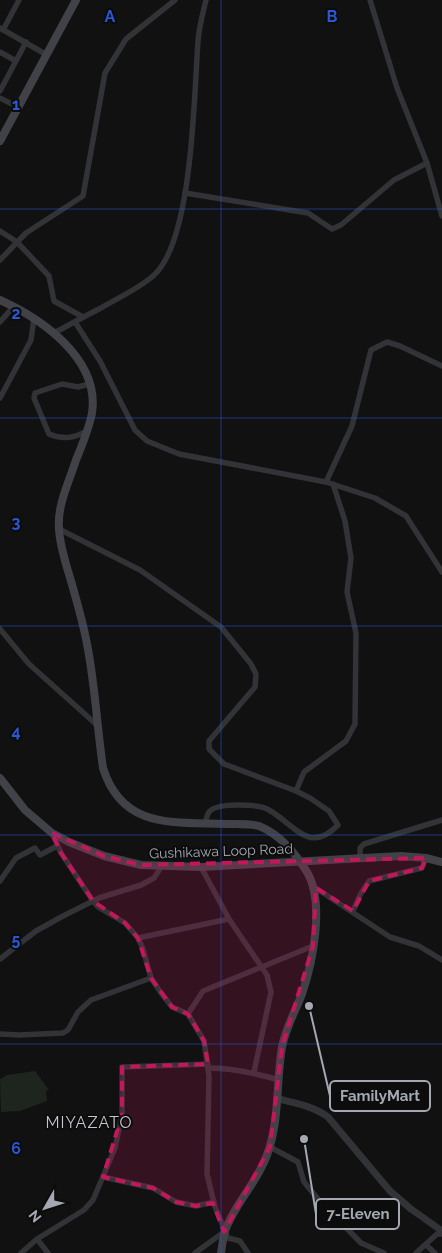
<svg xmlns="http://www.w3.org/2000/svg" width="442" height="1253" viewBox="0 0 442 1253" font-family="Raleway,sans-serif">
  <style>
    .green { fill: #1e241e }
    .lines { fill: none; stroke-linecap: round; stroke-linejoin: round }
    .minor { stroke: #323337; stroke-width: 5.5 }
    .tertiary { stroke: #323337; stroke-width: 7 }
    .secondary { stroke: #414247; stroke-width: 8 }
    .marked { fill: #c2185b; fill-opacity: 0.2; stroke: #c2185b; stroke-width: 4; stroke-dasharray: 10 6; stroke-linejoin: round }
    .grid { fill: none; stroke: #2a57d4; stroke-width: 1; stroke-opacity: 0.55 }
    .labels { text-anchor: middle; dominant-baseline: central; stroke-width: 4; stroke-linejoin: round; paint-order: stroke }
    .street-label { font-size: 14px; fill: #a4a8b1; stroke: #0c0c0d }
    .quarter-label { font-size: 16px; letter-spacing: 1px; fill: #c4c7ce; stroke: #0c0c0d }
    .grid-label { font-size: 16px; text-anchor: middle; font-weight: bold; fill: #2a57d4; stroke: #0c0c0d; stroke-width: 4; stroke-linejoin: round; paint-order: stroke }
    .leader { fill: none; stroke: #a4a8b1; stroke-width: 2 }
    .callout-dot { fill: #a4a8b1; stroke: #0c0c0d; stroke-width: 2 }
    .callout { fill: #0c0c0d; stroke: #a4a8b1; stroke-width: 2 }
    .callout-label { font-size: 15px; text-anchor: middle; font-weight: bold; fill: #a4a8b1 }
  </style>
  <rect width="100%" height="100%" fill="#111112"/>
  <polygon class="green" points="35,1071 49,1090 46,1091 47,1101 20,1111 1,1112 0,1079 1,1079 7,1075"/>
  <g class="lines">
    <g class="minor">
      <polyline points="370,0 397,88 427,163 442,216"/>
      <polyline points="0,28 47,55"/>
      <polyline points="3,30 19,0"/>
      <polyline points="0,52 16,61"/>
      <polyline points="0,91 26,42"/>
      <polyline points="0,98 18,107"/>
      <polyline points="185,193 308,213 332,229 341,225 394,180 427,163"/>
      <polyline points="0,231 17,242 49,276 54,301 83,317"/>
      <polyline points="0,260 26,233 83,196 105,73 126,39 175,0"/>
      <polyline points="0,322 14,306"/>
      <polyline points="75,322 100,361 135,430 147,441 179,454 326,482 375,498 406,516 442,572"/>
      <path d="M54 333C69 325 85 316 101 308 118 298 138 289 153 276 193 242 194 94 198 41 199 27 203 13 206 0"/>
      <polyline points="0,398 31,340 34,318"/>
      <path d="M87 431C74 438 63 440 49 434L34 398 35 393 62 384 78 387 89 384"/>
      <polyline points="326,482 352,426 371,350 387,342 400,346 442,366"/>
      <path d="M59 529 140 570 221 627 251 664 256 674 255 687 209 741V749L224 764 296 791 310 798 329 811 338 825C309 855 295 825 269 810 259 804 217 802 209 812 207 815 206 820 205 823"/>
      <polyline points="0,629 29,664 97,725"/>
      <polyline points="296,791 304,772 346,741 355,724 356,633 347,592 351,558 345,521 333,484"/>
      <polyline points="52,833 61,853 93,901 98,907 125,923 138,938 143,949 151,978 161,993 172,1007 188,1014 204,1041 209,1076 207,1174 215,1207 228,1238 240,1241 248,1253"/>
      <polyline points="360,857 360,848 364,844 442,820"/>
      <polyline points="201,867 229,919 267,975 271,992 254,1072"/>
      <polyline points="0,881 16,858 35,848 40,855 57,846"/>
      <polyline points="314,887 390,937 419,946 442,960"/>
      <polyline points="353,911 360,895 369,881 422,868 426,858"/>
      <polyline points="138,938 229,919"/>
      <polyline points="0,959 36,931 63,916 99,898 141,885 154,878 161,867"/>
      <polyline points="188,1014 203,991 313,946"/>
      <polyline points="0,1034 19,1035 63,1033 68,1030 78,1012 91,1000 151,978"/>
      <path d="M209 1068C233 1068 255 1073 279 1080"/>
      <polyline points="270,1147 298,1162 304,1182 318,1199 361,1243 384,1253"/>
      <polyline points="103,1177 153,1188 176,1202 196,1206 214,1202"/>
      <polyline points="37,1239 48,1253"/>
      <polyline points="426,1245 435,1253"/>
      <polyline points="21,1253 37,1239 84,1210 93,1200 115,1148 122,1115 122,1067 208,1064"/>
      <polyline points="195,1253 224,1232"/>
      <polyline points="416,1253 437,1234 442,1234"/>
    </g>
    <path class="tertiary" d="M278 1099C295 1103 313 1106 328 1117L390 1191 411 1209 442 1231"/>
    <g class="secondary">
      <polyline points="0,141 76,0"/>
      <path d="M0 300C42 319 100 359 92 413 89 429 82 445 76 460 69 482 57 505 59 529 60 547 66 564 71 581 77 602 83 622 87 644 95 684 97 727 103 768 122 829 173 822 225 824 236 824 248 823 259 826 281 835 295 853 307 872 325 902 313 962 302 994 295 1012 286 1027 282 1047 276 1082 280 1120 267 1155 257 1183 235 1203 225 1231 223 1238 222 1246 221 1253"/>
      <polyline points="0,778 25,810 52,833 69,842 104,856 141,865 201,867 401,856 426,858 442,862"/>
    </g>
  </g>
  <path class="marked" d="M52 833 104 856 141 865 426 858 422 868 369 881 353 911 316 888 313 946 282 1047 270 1147 224 1232 213 1203 196 1206 176 1202 153 1188 103 1177 122 1115V1067L208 1064 204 1041 188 1014 172 1007 151 978 138 938 125 923 93 901 61 853Z"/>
  <path class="grid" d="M221 0V1253M0 209H442M0 418H442M0 626H442M0 835H442M0 1044H442"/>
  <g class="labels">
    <g class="street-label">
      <text transform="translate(221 851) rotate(-2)">Gushikawa Loop Road</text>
    </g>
    <g class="quarter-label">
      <text x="89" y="1122">MIYAZATO</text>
    </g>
  </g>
  <g class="grid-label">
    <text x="110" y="22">A</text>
    <text x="332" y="22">B</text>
    <text x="16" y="110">1</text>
    <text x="16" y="319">2</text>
    <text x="16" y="528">3</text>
    <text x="16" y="737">4</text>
    <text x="16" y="945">5</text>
    <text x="16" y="1154">6</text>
  </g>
  <path class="leader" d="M309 1006L330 1096M304 1139L316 1214"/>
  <g class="callout-dot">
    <circle cx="309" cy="1006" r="5"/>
    <circle cx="304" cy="1139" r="5"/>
  </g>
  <g class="callout">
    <rect x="330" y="1081" width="100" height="30" rx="5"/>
    <rect x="316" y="1199" width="83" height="30" rx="5"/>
  </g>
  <g class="callout-label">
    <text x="380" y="1101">FamilyMart</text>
    <text x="358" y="1219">7-Eleven</text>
  </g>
  <g transform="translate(45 1208) rotate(231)" stroke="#0c0c0d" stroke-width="4" paint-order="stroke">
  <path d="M0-4L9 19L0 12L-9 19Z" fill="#a4a8b1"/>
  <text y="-8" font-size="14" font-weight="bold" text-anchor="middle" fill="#a4a8b1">N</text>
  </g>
</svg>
